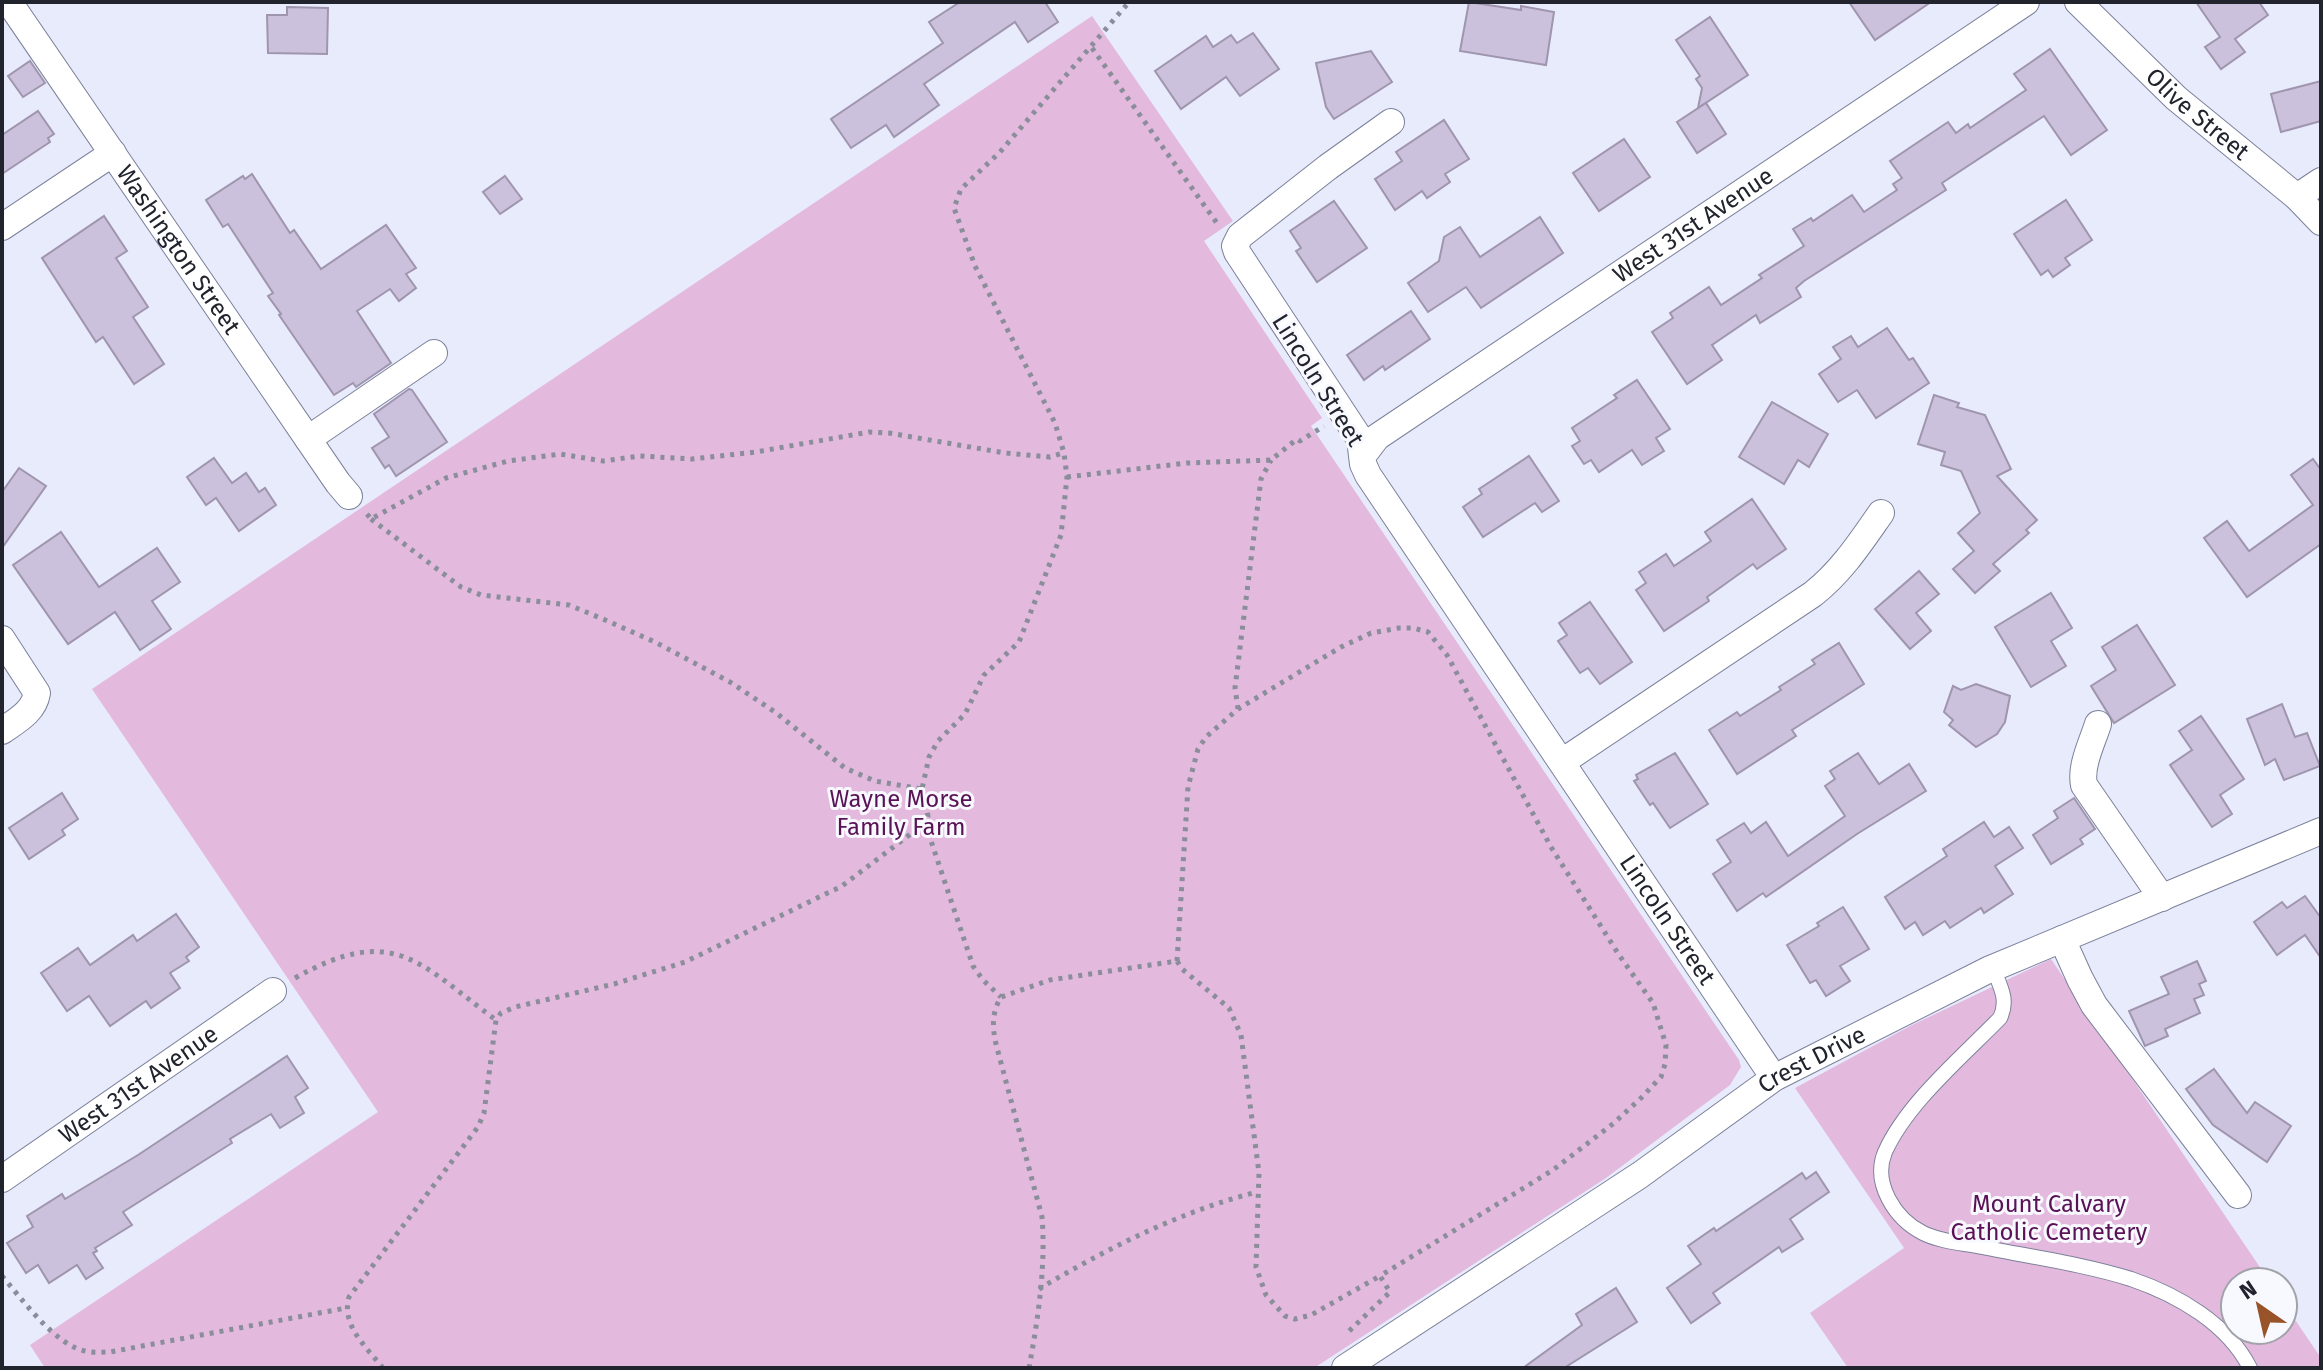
<svg xmlns="http://www.w3.org/2000/svg" width="2323" height="1370" viewBox="0 0 2323 1370" font-family="'Fira Sans',sans-serif">
  <style>
    .green { fill: #e3b9de }
    .building { fill: #ccc1dc; stroke: #9f95ae; stroke-width: 2 }
    .lines { fill: none; stroke-linecap: round; stroke-linejoin: round }
    .lane-casing { stroke: #7c819a; stroke-width: 16 }
    .street-casing { stroke: #7c819a; stroke-width: 28 }
    .path { stroke: #8a8d9a; stroke-width: 5; stroke-dasharray: 4 6; stroke-linecap: butt }
    .lane { stroke: #fff; stroke-width: 14 }
    .street { stroke: #fff; stroke-width: 26 }
    .labels { text-anchor: middle; dominant-baseline: central; stroke-width: 6; stroke-linejoin: round; paint-order: stroke }
    .street-label { font-size: 24px; fill: #21232d; stroke: #f8f9fe }
    .park-label { font-size: 24px; fill: #5a1257; stroke: #f8f9fe }
  </style>
  <rect width="100%" height="100%" fill="#e8ebfc"/>
  <g class="green">
    <polygon points="1092,16 1233,221 1204,241 1322,418 1311,426 1739,1060 1741,1067 1730,1085 1606,1178 1314,1368 45,1368 30,1345 378,1112 92,689"/>
    <polygon points="2051,959 2270,1282 2235,1282 2235,1330 2283,1330 2283,1302 2321,1358 2321,1368 1848,1368 1810,1313 1904,1248 1795,1088 1912,1025"/>
  </g>
  <g class="building">
    <polygon points="960,2 1045,2 1058,22 1028,42 1015,22 924,84 939,105 894,137 886,125 851,148 831,119 943,43 929,22"/>
    <polygon points="1469,2 1521,10 1521,6 1554,12 1546,65 1460,51"/>
    <polygon points="1849,2 1931,2 1875,40"/>
    <polygon points="2196,2 2259,2 2268,15 2235,39 2245,52 2221,69 2205,47 2220,37"/>
    <polygon points="287,7 328,8 327,54 268,53 267,15 287,15"/>
    <polygon points="1710,17 1748,75 1698,108 1702,88 1696,79 1700,76 1676,40"/>
    <polygon points="1253,33 1279,69 1240,96 1226,77 1181,109 1155,71 1206,36 1213,47 1231,35 1237,43"/>
    <polygon points="2050,49 2107,130 2071,155 2044,116 1942,183 1946,190 1804,281 1796,288 1801,297 1760,323 1756,315 1712,345 1722,360 1687,384 1652,332 1673,318 1670,313 1709,287 1721,305 1762,278 1759,275 1804,246 1793,229 1811,218 1813,221 1852,195 1864,212 1897,190 1893,184 1902,178 1890,161 1948,122 1956,133 1968,124 1970,128 2026,90 2014,74"/>
    <polygon points="1371,51 1392,82 1334,119 1326,107 1316,63"/>
    <polygon points="30,61 45,83 23,97 8,76"/>
    <polygon points="2321,81 2321,121 2281,132 2271,94"/>
    <polygon points="1706,103 1726,134 1697,153 1677,122"/>
    <polygon points="38,111 54,134 48,138 50,142 2,174 2,135"/>
    <polygon points="1444,120 1469,159 1445,174 1450,182 1427,198 1422,191 1395,210 1375,179 1402,161 1396,152"/>
    <polygon points="1624,139 1650,177 1599,211 1573,173"/>
    <polygon points="252,174 290,233 294,230 321,269 386,225 416,268 406,274 416,288 399,301 390,289 357,311 391,363 356,387 353,383 334,395 279,315 281,314 268,296 273,293 228,224 223,227 206,200 243,176 245,179"/>
    <polygon points="505,176 522,199 500,214 483,192"/>
    <polygon points="2066,200 2092,240 2065,258 2070,265 2053,277 2048,270 2041,275 2014,234"/>
    <polygon points="1334,201 1367,248 1317,282 1296,251 1301,248 1290,231"/>
    <polygon points="104,216 127,251 116,258 148,307 133,317 164,364 134,384 103,337 96,342 42,258"/>
    <polygon points="1540,217 1563,253 1481,308 1466,287 1428,312 1408,283 1439,261 1444,237 1460,227 1480,257"/>
    <polygon points="1411,311 1430,339 1385,370 1383,366 1364,380 1347,355"/>
    <polygon points="1887,328 1909,360 1913,358 1929,383 1876,418 1857,390 1838,402 1819,374 1841,359 1833,347 1851,336 1858,347"/>
    <polygon points="1637,380 1670,429 1656,438 1664,451 1642,465 1632,450 1599,472 1591,460 1584,464 1572,446 1580,441 1572,428 1617,398 1614,395"/>
    <polygon points="409,389 412,390 447,442 396,476 389,465 385,468 372,448 389,437 374,414"/>
    <polygon points="1934,395 1959,403 1957,407 1985,415 2011,469 1997,476 2037,520 2026,530 2029,533 1993,564 2000,571 1975,593 1953,569 1974,551 1958,533 1980,513 1961,471 1941,465 1945,452 1918,444"/>
    <polygon points="1772,402 1828,434 1809,467 1798,460 1784,484 1739,457"/>
    <polygon points="1529,456 1559,501 1542,512 1535,503 1483,537 1463,507 1482,494 1479,489"/>
    <polygon points="214,458 232,483 246,473 259,492 265,488 276,505 239,531 216,498 206,505 187,477"/>
    <polygon points="2313,459 2321,470 2321,544 2247,597 2204,538 2227,521 2249,551 2313,505 2291,475"/>
    <polygon points="19,468 46,486 2,548 2,492"/>
    <polygon points="1752,499 1786,549 1757,569 1753,564 1707,597 1709,601 1664,631 1636,590 1646,583 1639,572 1666,554 1674,566 1711,541 1705,532"/>
    <polygon points="61,532 99,587 157,548 180,582 152,601 171,629 140,650 115,612 68,644 13,565"/>
    <polygon points="1919,571 1939,594 1916,613 1931,631 1910,649 1875,609"/>
    <polygon points="2051,593 2072,628 2051,641 2066,666 2031,687 1995,627"/>
    <polygon points="1590,602 1632,662 1600,684 1588,668 1580,673 1558,641 1567,635 1559,623"/>
    <polygon points="2137,625 2175,685 2114,723 2091,686 2116,670 2102,647"/>
    <polygon points="1839,643 1864,684 1792,730 1796,736 1737,774 1709,730 1737,712 1740,716 1781,690 1779,687 1815,664 1812,660"/>
    <polygon points="1976,684 2010,696 2005,722 1997,734 1976,747 1949,725 1953,720 1944,712 1953,686 1961,690"/>
    <polygon points="2282,704 2295,737 2307,733 2320,766 2284,780 2275,759 2265,765 2247,719"/>
    <polygon points="2201,716 2244,779 2220,795 2232,814 2212,827 2170,765 2192,750 2179,731"/>
    <polygon points="1675,753 1708,804 1670,828 1653,803 1650,805 1634,781 1638,779 1636,775"/>
    <polygon points="1858,753 1879,784 1909,764 1926,791 1857,834 1766,897 1763,893 1737,911 1713,874 1731,862 1717,840 1744,823 1751,833 1766,822 1788,856 1845,816 1825,786 1835,779 1830,771"/>
    <polygon points="62,793 78,819 62,830 65,835 29,859 9,828"/>
    <polygon points="2074,798 2095,829 2080,839 2083,844 2051,864 2033,835 2058,818 2054,811"/>
    <polygon points="1984,822 1994,837 2009,827 2023,848 1995,866 2013,894 1984,913 1981,908 1950,928 1945,921 1923,935 1915,922 1905,929 1885,897 1947,856 1943,849"/>
    <polygon points="2305,896 2321,918 2321,958 2305,935 2277,955 2254,922 2282,902 2287,908"/>
    <polygon points="1843,907 1869,949 1840,966 1850,981 1826,996 1816,980 1810,983 1787,945 1819,926 1817,923"/>
    <polygon points="176,914 199,947 186,957 189,961 170,973 180,988 151,1008 146,1001 110,1026 89,996 67,1011 41,973 78,948 90,965 133,935 137,941"/>
    <polygon points="2197,961 2206,981 2199,984 2204,995 2194,999 2200,1013 2165,1029 2168,1036 2145,1046 2129,1011 2169,994 2161,977"/>
    <polygon points="287,1056 308,1088 295,1097 304,1113 280,1128 271,1114 230,1139 232,1143 123,1212 132,1225 95,1248 97,1251 93,1253 103,1268 86,1279 77,1265 49,1283 38,1265 26,1273 7,1243 33,1227 27,1216 62,1194 65,1199 138,1155"/>
    <polygon points="2214,1069 2247,1113 2255,1102 2291,1126 2267,1162 2213,1125 2186,1089"/>
    <polygon points="1816,1172 1829,1192 1790,1219 1803,1239 1782,1252 1779,1247 1713,1293 1720,1303 1691,1323 1667,1288 1701,1264 1688,1246 1714,1228 1716,1231 1802,1173 1806,1179"/>
    <polygon points="1616,1288 1637,1322 1564,1368 1523,1368 1582,1325 1576,1314"/>
  </g>
  <g class="lines">
    <g class="lane-casing">
      <path id="lane" d="M1993 968C2000 986 2009 1000 2000 1018 1962 1057 1907 1103 1885 1152 1872 1183 1895 1219 1923 1233 1941 1242 1963 1243 1982 1247 2031 1257 2083 1264 2131 1279 2178 1295 2228 1324 2250 1368"/>
    </g>
    <g class="street-casing">
      <g id="street">
        <path id="s1" d="M9 2 338 483 349 496"/>
        <path id="s2" d="M2078 2 2176 98 2297 197 2321 222"/>
        <path id="s3" d="M1391 122 1328 167 1240 236 1235 246 1237 252 1360 439 1363 464 1368 475 1774 1078"/>
        <polyline points="2297,197 2321,181"/>
        <polyline points="2,227 113,153"/>
        <polyline points="308,439 434,353"/>
        <path id="s4" d="M1364 454 1377 437 2026 2"/>
        <path d="M2 639 37 693C34 712 16 721 2 731"/>
        <path d="M2098 724C2092 743 2080 766 2084 785L2162 898"/>
        <path d="M1562 762 1813 594C1842 571 1860 543 1881 513"/>
        <polyline points="2062,939 2080,979 2094,1005 2238,1195"/>
        <path id="s5" d="M2 1179 273 991"/>
        <path id="s6" d="M1345 1368 1640 1175 1774 1078 1988 970 2321 831"/>
      </g>
    </g>
    <g class="path">
      <polyline points="1092,48 1219,226"/>
      <polyline points="1067,477 1187,463 1271,460 1297,439 1300,441 1324,426"/>
      <polyline points="367,514 371,519 446,478 508,461 560,454 603,461 640,456 692,459 756,452 869,432 889,433 1005,453 1050,457 1063,453"/>
      <polyline points="371,519 461,587 481,595 569,605 603,619 655,642 730,682 775,712 845,768 875,781 922,789"/>
      <polyline points="1238,709 1235,688 1261,479 1271,460"/>
      <polyline points="925,823 973,966 983,980 1001,997"/>
      <polyline points="1177,961 1188,787 1198,749 1206,737 1238,709 1341,647 1371,633 1399,628 1413,628 1428,632 1447,655 1551,847 1619,955 1653,1003 1666,1045 1665,1064 1661,1077 1641,1098 1614,1123 1553,1170 1380,1276 1390,1292 1347,1333"/>
      <path d="M295 978C393 923 418 962 496 1020"/>
      <path d="M2 1276C22 1299 55 1345 85 1351 93 1353 102 1352 110 1352L346 1308"/>
      <path d="M1039 1289C1106 1249 1181 1211 1257 1192"/>
      <path d="M383 1368C366 1347 341 1325 349 1297L478 1127 484 1113 496 1020 501 1013 515 1007 614 984 685 962 842 886 925 823 928 816 922 789 929 757 938 741 965 714 984 675 1019 642 1061 535 1067 477 1064 453 1055 423 975 266 954 208 961 189 1000 152 1129 2"/>
      <path d="M1029 1368C1038 1319 1046 1266 1042 1217L996 1044C992 1026 992 1012 1001 997L1050 980 1177 961 1182 969 1229 1008 1241 1035 1259 1173 1256 1267 1266 1295 1285 1316 1295 1319 1311 1315 1380 1276"/>
    </g>
    <use href="#lane" class="lane"/>
    <use href="#street" class="street"/>
  </g>
  <g class="labels">
    <g class="street-label">
      <text stroke="none"><textPath href="#s2" startOffset="164">Olive Street</textPath></text>
      <text stroke="none"><textPath href="#s4" startOffset="402">West 31st Avenue</textPath></text>
      <text stroke="none"><textPath href="#s1" startOffset="300">Washington Street</textPath></text>
      <text transform="translate(1318 380) rotate(58)">Lincoln Street</text>
      <text stroke="none"><textPath href="#s3" startOffset="1004">Lincoln Street</textPath></text>
      <text stroke="none"><textPath href="#s6" startOffset="560">Crest Drive</textPath></text>
      <text stroke="none"><textPath href="#s5" startOffset="166">West 31st Avenue</textPath></text>
    </g>
    <g class="park-label">
      <text x="901" y="799">Wayne Morse<tspan x="901" dy="28">Family Farm</tspan></text>
      <text x="2049" y="1204">Mount Calvary<tspan x="2049" dy="28">Catholic Cemetery</tspan></text>
    </g>
  </g>
  <rect width="2323" height="1370" fill="none" stroke="#21232d" stroke-width="8"/>
  <g transform="translate(2259 1306) rotate(326)"><circle r="38" fill="#f8f9fe" stroke="#a2a3aa" stroke-width="2"/>
  <path d="M0-6L14 30L0 20L-14 30Z" fill="#995329"/>
  <text y="-12" font-size="22" font-weight="bold" text-anchor="middle" fill="#21232d">N</text>
  </g>
</svg>
